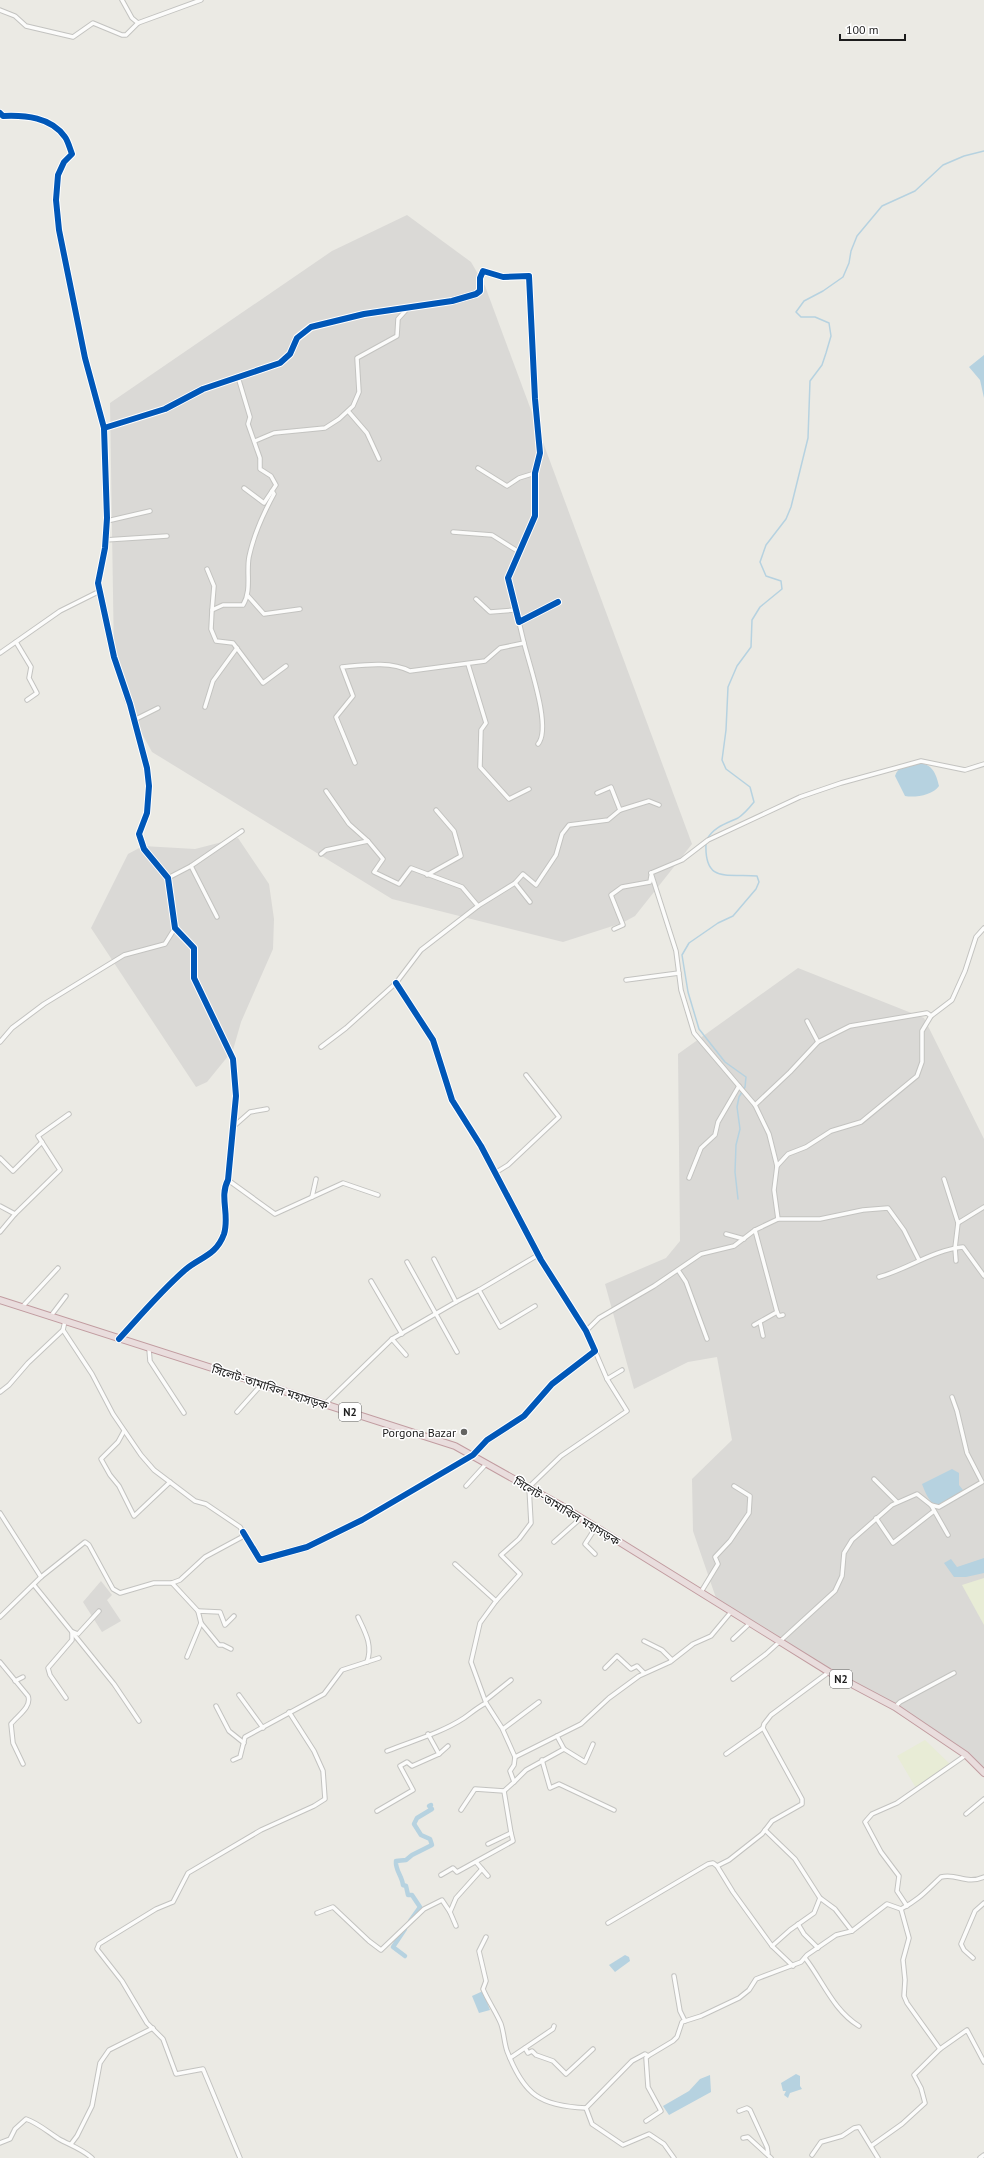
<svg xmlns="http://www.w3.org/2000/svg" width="984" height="2158" viewBox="0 0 984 2158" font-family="'PT Sans','Noto Sans Bengali',sans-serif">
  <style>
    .residential { fill: #dad9d6 }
    .farmland { fill: #e8ecd6 }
    .water { fill: #b6d2e0 }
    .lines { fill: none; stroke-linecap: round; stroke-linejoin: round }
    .stream { stroke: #b6d2e0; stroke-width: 1.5 }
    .canal { stroke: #b6d2e0; stroke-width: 4.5 }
    .street-casing { stroke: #c3c3c0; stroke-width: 5.5 }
    .highway-casing { stroke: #c19ca0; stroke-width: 8 }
    .street { stroke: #fcfcfb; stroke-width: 3.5 }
    .highway { stroke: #e9dddd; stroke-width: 6 }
    .cycleway-casing { stroke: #fff; stroke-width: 8 }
    .cycleway { stroke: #0057b8; stroke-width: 6 }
    .poi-dot { fill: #646462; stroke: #fff; stroke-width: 1.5 }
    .labels { text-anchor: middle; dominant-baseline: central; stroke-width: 3; stroke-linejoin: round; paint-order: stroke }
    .shield { fill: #fff; stroke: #606060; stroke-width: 1 }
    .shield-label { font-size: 11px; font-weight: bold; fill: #1c1c1c }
    .street-label { font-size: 12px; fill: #1c1c1c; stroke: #fff }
    .poi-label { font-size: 12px; fill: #1c1c1c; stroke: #fff; text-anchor: end }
  </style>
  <rect width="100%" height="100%" fill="#ebeae4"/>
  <g class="residential">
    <polygon points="407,215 471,262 485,286 692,844 635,916 622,923 563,942 392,899 152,752 124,701 114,657 110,403 332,251"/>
    <polygon points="238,838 269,884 274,919 273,949 241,1022 233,1050 207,1082 196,1087 91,928 128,854 143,846 195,849"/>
    <polygon points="798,968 924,1018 984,1139 984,1776 966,1757 716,1598 693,1531 692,1479 732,1440 717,1357 688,1362 634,1389 605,1284 666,1258 680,1241 678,1054"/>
    <polygon points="101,1581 112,1595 107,1600 121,1621 102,1632 83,1602"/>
  </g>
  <g class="farmland">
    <polygon points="984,1578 984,1625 962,1585"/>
    <polygon points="925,1740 953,1767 916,1788 897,1756"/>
  </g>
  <g class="water">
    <polygon points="984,355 984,398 980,380 969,367"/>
    <path d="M917 763C931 763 936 772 939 786 933 795 915 798 905 796L895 776C898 766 907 766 917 763Z"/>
    <path d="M952 1469 959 1473V1485L963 1490C940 1505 934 1516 922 1484Z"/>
    <polygon points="984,1558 984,1573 966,1577 954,1577 944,1563 951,1559 957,1567"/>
    <polygon points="625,1955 629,1957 630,1961 615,1972 609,1965"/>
    <polygon points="483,1991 490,2010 479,2013 472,1996"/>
    <polygon points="796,2074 800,2076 800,2086 802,2089 790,2093 788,2098 784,2095 786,2091 783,2091 781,2083"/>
    <polygon points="710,2075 711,2092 669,2115 663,2106 689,2091 700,2079"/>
  </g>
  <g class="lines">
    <g class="stream">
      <path d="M707 839C714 827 725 824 738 818 744 814 750 807 754 802L750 787 726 769 722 760 726 730 728 687 737 666 751 647 752 620 760 607 782 589 781 581 766 576 760 562 766 545 786 519 791 507 808 438 810 381 822 365 826 353 831 336 829 323 815 317H801L796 312 804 301 823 291 843 277 849 263 851 251 857 236 882 206 915 191 943 165 964 156 984 151"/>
      <path d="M706 843C704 885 729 873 757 876L759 882 756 889 733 916 718 923 689 943 682 955 688 992 699 1029 725 1062 746 1077 745 1087 739 1097 737 1107 740 1129 736 1145 735 1172 738 1199"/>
    </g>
    <g class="canal">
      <path d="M410 1921 420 1907 412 1895H408L406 1886 403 1885C402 1876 395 1870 396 1861L406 1860 412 1855 432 1845 430 1839 421 1835 414 1824 417 1818 432 1809 429 1806 431 1805"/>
      <polyline points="405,1956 393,1947 405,1929"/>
    </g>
    <g class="street-casing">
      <g id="street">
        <polyline points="122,0 132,18 138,23 201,0"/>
        <polyline points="0,10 15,16 26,26 73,37 93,23 122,35 126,35 138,23"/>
        <path d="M0 113 3 116C25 115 51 117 65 137 68 141 70 149 72 154L64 162 58 175 56 200 59 230 85 358 104 428 107 518 105 548 98 583 114 657 130 704 147 768 149 786 147 813 139 834 144 849 168 878 175 928 194 948V978L233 1059 236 1096 228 1180C219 1197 230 1215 224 1233 217 1255 201 1257 185 1270 161 1290 140 1315 120 1339"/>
        <polyline points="238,377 250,417 248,424 260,458 260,469 271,476 276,485 264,503 244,488"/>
        <polyline points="348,411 367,433 379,459"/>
        <polyline points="104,428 165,409 203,389 280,363 290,354 297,338 311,327 364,314 452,301 476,294 480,291 480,278 483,271 503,277 529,276 535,399 540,453 535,473 535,516 508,578 519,622 558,602"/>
        <polyline points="255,441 274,433 325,428 339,419 353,406 359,392 357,358 397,336 398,319 408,308"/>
        <polyline points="478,468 507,486 519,478 535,473"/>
        <polyline points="107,521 150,511"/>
        <polyline points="453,532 492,535 519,552"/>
        <polyline points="105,540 167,536"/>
        <path d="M207 569 214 586 212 610 223 605H243C252 590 246 573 249 557 254 533 263 514 274 494L272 491"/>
        <polyline points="248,596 264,614 300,609"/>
        <polyline points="476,599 490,612 515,610"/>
        <polyline points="212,610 211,629 216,641 233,643 263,683 286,666"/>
        <polyline points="16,642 31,667 29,678 37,693 27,700"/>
        <path d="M524 643C529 664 552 728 538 744"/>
        <polyline points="0,653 60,611 100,591"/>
        <polyline points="468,664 486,723 481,730 480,767 509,799 529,789"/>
        <polyline points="205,707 213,681 237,648"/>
        <polyline points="134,720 158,708"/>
        <path d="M355 763 336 717 353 696 342 667C364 665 390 661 410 671L485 661 500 648 524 643 519 622"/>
        <polyline points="326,791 349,824 368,841"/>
        <polyline points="597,793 611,787 620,810"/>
        <polyline points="321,854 326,850 368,841 383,859 374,872 399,884 411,868 462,887 478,906 515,883 523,874 536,885 556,855 562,834 569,825 608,820 620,810 649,801 659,805"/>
        <polyline points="191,866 217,917"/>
        <polyline points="651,873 682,860 708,840 800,797 841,783 921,761 965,770 984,764"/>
        <polyline points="651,873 676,951 681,990 694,1033 755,1105"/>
        <polyline points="427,875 461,856 454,831 436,810"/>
        <polyline points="168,878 191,866 242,831"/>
        <polyline points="515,883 530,902"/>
        <polyline points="614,929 623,925 611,895 622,887 650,882 651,876"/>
        <polyline points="626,980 679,973"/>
        <polyline points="807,1021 818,1042"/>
        <polyline points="0,1042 12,1028 44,1004 124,955 165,944 175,928"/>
        <polyline points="321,1047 346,1028 396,983 421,950 478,906"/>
        <polyline points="233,1127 250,1112 267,1109"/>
        <polyline points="0,1158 13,1171 42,1142"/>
        <polyline points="777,1166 788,1154 806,1147 831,1131 861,1122 917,1076 922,1062 922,1031 931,1016 952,1000 965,971 976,937 984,928"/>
        <polyline points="495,1173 508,1165 559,1117 526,1075"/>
        <polyline points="689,1178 701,1148 715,1135 718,1122 739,1086"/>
        <polyline points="944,1179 958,1223 984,1207"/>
        <polyline points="228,1180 275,1214 343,1183 378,1195"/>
        <polyline points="312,1197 316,1179"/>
        <polyline points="0,1206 15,1214"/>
        <polyline points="778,1219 774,1190 777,1166 769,1134 755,1105 790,1072 818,1042 850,1026 927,1013 931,1016"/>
        <polyline points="0,1232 15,1214 60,1170 38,1136 69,1114"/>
        <polyline points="726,1234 744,1239"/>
        <polyline points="956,1261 955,1248 958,1223"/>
        <polyline points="407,1262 457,1352"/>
        <polyline points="678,1270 686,1282 707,1339"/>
        <path d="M879 1277C908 1269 933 1250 963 1247L984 1276"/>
        <polyline points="371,1281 402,1334"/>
        <polyline points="479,1290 538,1255"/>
        <polyline points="456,1302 479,1290 500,1327 535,1306"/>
        <polyline points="22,1307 58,1268"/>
        <polyline points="777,1312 779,1316 783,1315"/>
        <polyline points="50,1317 66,1296"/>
        <polyline points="760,1322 763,1336"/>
        <polyline points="754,1325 777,1312 755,1230"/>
        <polyline points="586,1331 599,1318 654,1286 701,1254 734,1246 755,1230 778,1219 820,1219 863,1210 888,1208 904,1230 919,1260"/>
        <polyline points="392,1339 456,1302 434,1259"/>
        <polyline points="149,1349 150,1361 184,1413"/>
        <polyline points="595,1351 607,1379 622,1370"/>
        <polyline points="0,1392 9,1385 28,1363 63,1330 65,1321"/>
        <polyline points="325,1404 392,1339 406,1355"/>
        <polyline points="237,1412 262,1384"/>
        <polyline points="124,1431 118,1442 101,1459 110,1475 119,1486 134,1516 170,1482"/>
        <polyline points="874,1479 897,1502"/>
        <polyline points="466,1486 487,1463"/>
        <polyline points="931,1505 939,1507 982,1482 967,1453 957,1411 952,1397"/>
        <polyline points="0,1513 41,1577"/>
        <polyline points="876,1518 893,1543 934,1511"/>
        <polyline points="243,1532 260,1560 307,1547 362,1520 473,1455 487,1440 524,1416 552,1384 595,1351 586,1331 541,1260 481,1146 452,1100 433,1040 396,983"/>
        <polyline points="554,1542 581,1518"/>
        <polyline points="595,1554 585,1544 596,1527"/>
        <polyline points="455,1564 496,1601 480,1623 471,1662 486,1703 502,1728 515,1757 514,1765 510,1771 514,1782 526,1770 564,1749 557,1736"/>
        <polyline points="172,1583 198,1611"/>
        <polyline points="34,1585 72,1632 72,1640 48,1668 50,1675 66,1698"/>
        <polyline points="701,1592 718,1564 715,1557 730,1541 749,1513 750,1496 734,1486"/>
        <polyline points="496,1601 520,1574 501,1555 519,1539 531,1523 529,1487 561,1456 627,1411 607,1379"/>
        <polyline points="0,1617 41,1577 85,1542 89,1545 113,1589 120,1593 154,1583 172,1583 180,1580 205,1557 242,1537 243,1532 240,1527 206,1504 195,1501 154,1470 141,1455 113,1414 92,1374 63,1330"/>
        <path d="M358 1617C365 1632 373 1645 367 1662"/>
        <polyline points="72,1632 114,1684 139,1721"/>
        <polyline points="73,1632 78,1634 99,1611"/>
        <polyline points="733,1639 749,1624"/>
        <polyline points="644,1641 662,1650 672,1660"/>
        <polyline points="231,1649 223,1645 219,1645 201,1623 198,1611 220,1612 225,1625 234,1616"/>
        <polyline points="187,1657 201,1623"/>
        <path d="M0 1662 28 1696C32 1707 17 1716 11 1724L13 1743 23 1764"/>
        <polyline points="605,1668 617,1656 631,1669 637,1666 644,1673"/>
        <polyline points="733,1679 766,1654 835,1591 842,1576 844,1553 852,1540 892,1505 917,1494 931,1505 948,1535"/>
        <polyline points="15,1681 23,1677"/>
        <polyline points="239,1695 263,1728"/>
        <polyline points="486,1700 511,1680"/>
        <polyline points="216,1706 229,1731 244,1743"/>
        <polyline points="895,1707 900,1702 954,1673"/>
        <polyline points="503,1729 539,1702"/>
        <polyline points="564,1749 585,1762 593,1744"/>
        <path d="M387 1751C412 1741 441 1733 464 1718 471 1713 478 1707 486 1703"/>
        <polyline points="439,1754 448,1746"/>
        <polyline points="726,1754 763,1728"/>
        <polyline points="515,1757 581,1724 609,1698 639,1676 670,1662 693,1644 711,1636 731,1612"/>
        <polyline points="233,1760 240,1757 245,1737 324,1694 342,1670 379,1658"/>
        <polyline points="542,1760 550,1788 559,1784 614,1810"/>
        <polyline points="461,1810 475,1789 504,1791"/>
        <polyline points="377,1811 413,1790 400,1766 407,1762 412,1766 439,1754 428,1734"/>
        <polyline points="966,1814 984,1799"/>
        <polyline points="765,1830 795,1859 820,1898 835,1909 852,1931"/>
        <polyline points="488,1844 511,1833 504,1791 514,1782"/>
        <polyline points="476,1862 488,1876"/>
        <polyline points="717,1866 729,1860 762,1834 772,1821 802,1804 802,1799 763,1728 764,1724 771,1715 829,1672"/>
        <polyline points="441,1875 453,1868 457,1872 513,1841 511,1833"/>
        <polyline points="907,1906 897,1891 899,1876 881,1852 865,1822 872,1814 897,1803 966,1755"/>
        <polyline points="901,1909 909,1938 903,1960 905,1980 904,1996 907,2003 940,2049"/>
        <polyline points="317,1913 333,1907 369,1941 381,1950 424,1909 442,1900 450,1912"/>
        <polyline points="608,1923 708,1864 713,1863 717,1866 733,1892 772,1946 793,1966"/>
        <polyline points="798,1924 804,1934 818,1948"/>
        <polyline points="456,1926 450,1912 456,1898 482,1869"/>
        <path d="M486 1937 479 1951 486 1981 483 1989C488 2001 496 2012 501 2024 504 2033 504 2042 507 2051 524 2095 540 2106 586 2108"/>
        <polyline points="772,1946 790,1930 814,1913 820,1898"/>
        <path d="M805 1958C823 1981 833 2010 859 2026"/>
        <polyline points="973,1958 964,1950 961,1944 975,1911 984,1903"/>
        <polyline points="674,1976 680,2011 685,2021"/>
        <polyline points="525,2048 528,2053 532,2051 536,2055 553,2061 566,2074 593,2049"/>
        <polyline points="510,2058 553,2029 554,2026"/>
        <path d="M586 2108 632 2061 645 2054 648 2056 673 2041 677 2037 682 2022 701 2016 739 1998 749 1990 756 1979 801 1962 807 1955 836 1935 852 1931 887 1904 901 1909C919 1900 927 1890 941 1877 958 1873 965 1885 984 1877"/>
        <polyline points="586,2108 592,2124 623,2145 649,2134 664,2144 674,2158"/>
        <polyline points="739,2111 747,2108 750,2110 767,2147 768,2153"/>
        <polyline points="646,2121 661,2111 648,2087 646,2058 648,2056"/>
        <polyline points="743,2138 748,2137 771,2158"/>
        <path d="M0 2143 10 2139 15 2129 26 2119C38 2123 48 2132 59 2139 70 2145 82 2149 92 2158"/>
        <polyline points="71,2144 77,2136 92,2106 100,2063 109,2050 153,2028"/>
        <polyline points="871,2146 902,2124 925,2103 921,2088 914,2075 940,2049 967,2030 984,2062"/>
        <polyline points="812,2155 821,2142 842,2136 854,2128 859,2127 878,2158"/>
        <polyline points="240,2158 203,2069 176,2074 163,2039 147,2023 122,1981 97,1949 99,1944 156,1909 173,1902 188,1873 261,1830 314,1806 325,1799 323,1771 314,1751 289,1712"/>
        <polyline points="980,2158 984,2155"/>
      </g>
    </g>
    <g class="highway-casing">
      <polyline id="highway" points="0,1300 455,1446 560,1505 829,1672 895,1707 966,1755 984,1773"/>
    </g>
    <use href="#street" class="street"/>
    <use href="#highway" class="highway"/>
    <g class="cycleway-casing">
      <g id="cycleway">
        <path d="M0 113 3 116C25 115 51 117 65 137 68 141 70 149 72 154L64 162 58 175 56 200 59 230 85 358 104 428 107 518 105 548 98 583 114 657 130 704 147 768 149 786 147 813 139 834 144 849 168 878 175 928 194 948V978L233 1059 236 1096 228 1180C219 1197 230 1215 224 1234 216 1256 200 1257 185 1270 161 1291 140 1316 119 1339"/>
        <polyline points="104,428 165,409 203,389 280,363 290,354 297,338 311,327 364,314 452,301 476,294 480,291 480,278 483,271 503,277 529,276 535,399 540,453 535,473 535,516 508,578 519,622 558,602"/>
        <polyline points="243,1532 260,1560 307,1547 362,1520 473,1455 487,1440 524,1416 552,1384 595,1351 586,1331 541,1260 481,1146 452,1100 433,1040 396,983"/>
      </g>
    </g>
    <use href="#cycleway" class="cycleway"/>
  </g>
  <circle class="poi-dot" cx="464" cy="1432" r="4"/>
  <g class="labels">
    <g class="shield">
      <rect x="339" y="1403" width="22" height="18" rx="3"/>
      <rect x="830" y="1670" width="22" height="18" rx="3"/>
    </g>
    <g class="shield-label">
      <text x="350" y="1412">N2</text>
      <text x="841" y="1679">N2</text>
    </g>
    <g class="street-label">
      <text transform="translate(270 1387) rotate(18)">সিলেট-তামাবিল মহাসড়ক</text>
      <text transform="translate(567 1511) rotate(31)">সিলেট-তামাবিল মহাসড়ক</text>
    </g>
    <g class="poi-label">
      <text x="456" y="1432">Porgona Bazar</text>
    </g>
  </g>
  <path d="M840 34v6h65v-6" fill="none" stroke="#1c1c1c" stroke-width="2"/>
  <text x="846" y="34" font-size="12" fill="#1c1c1c" stroke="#ffffff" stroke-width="3" paint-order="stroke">100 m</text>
</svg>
